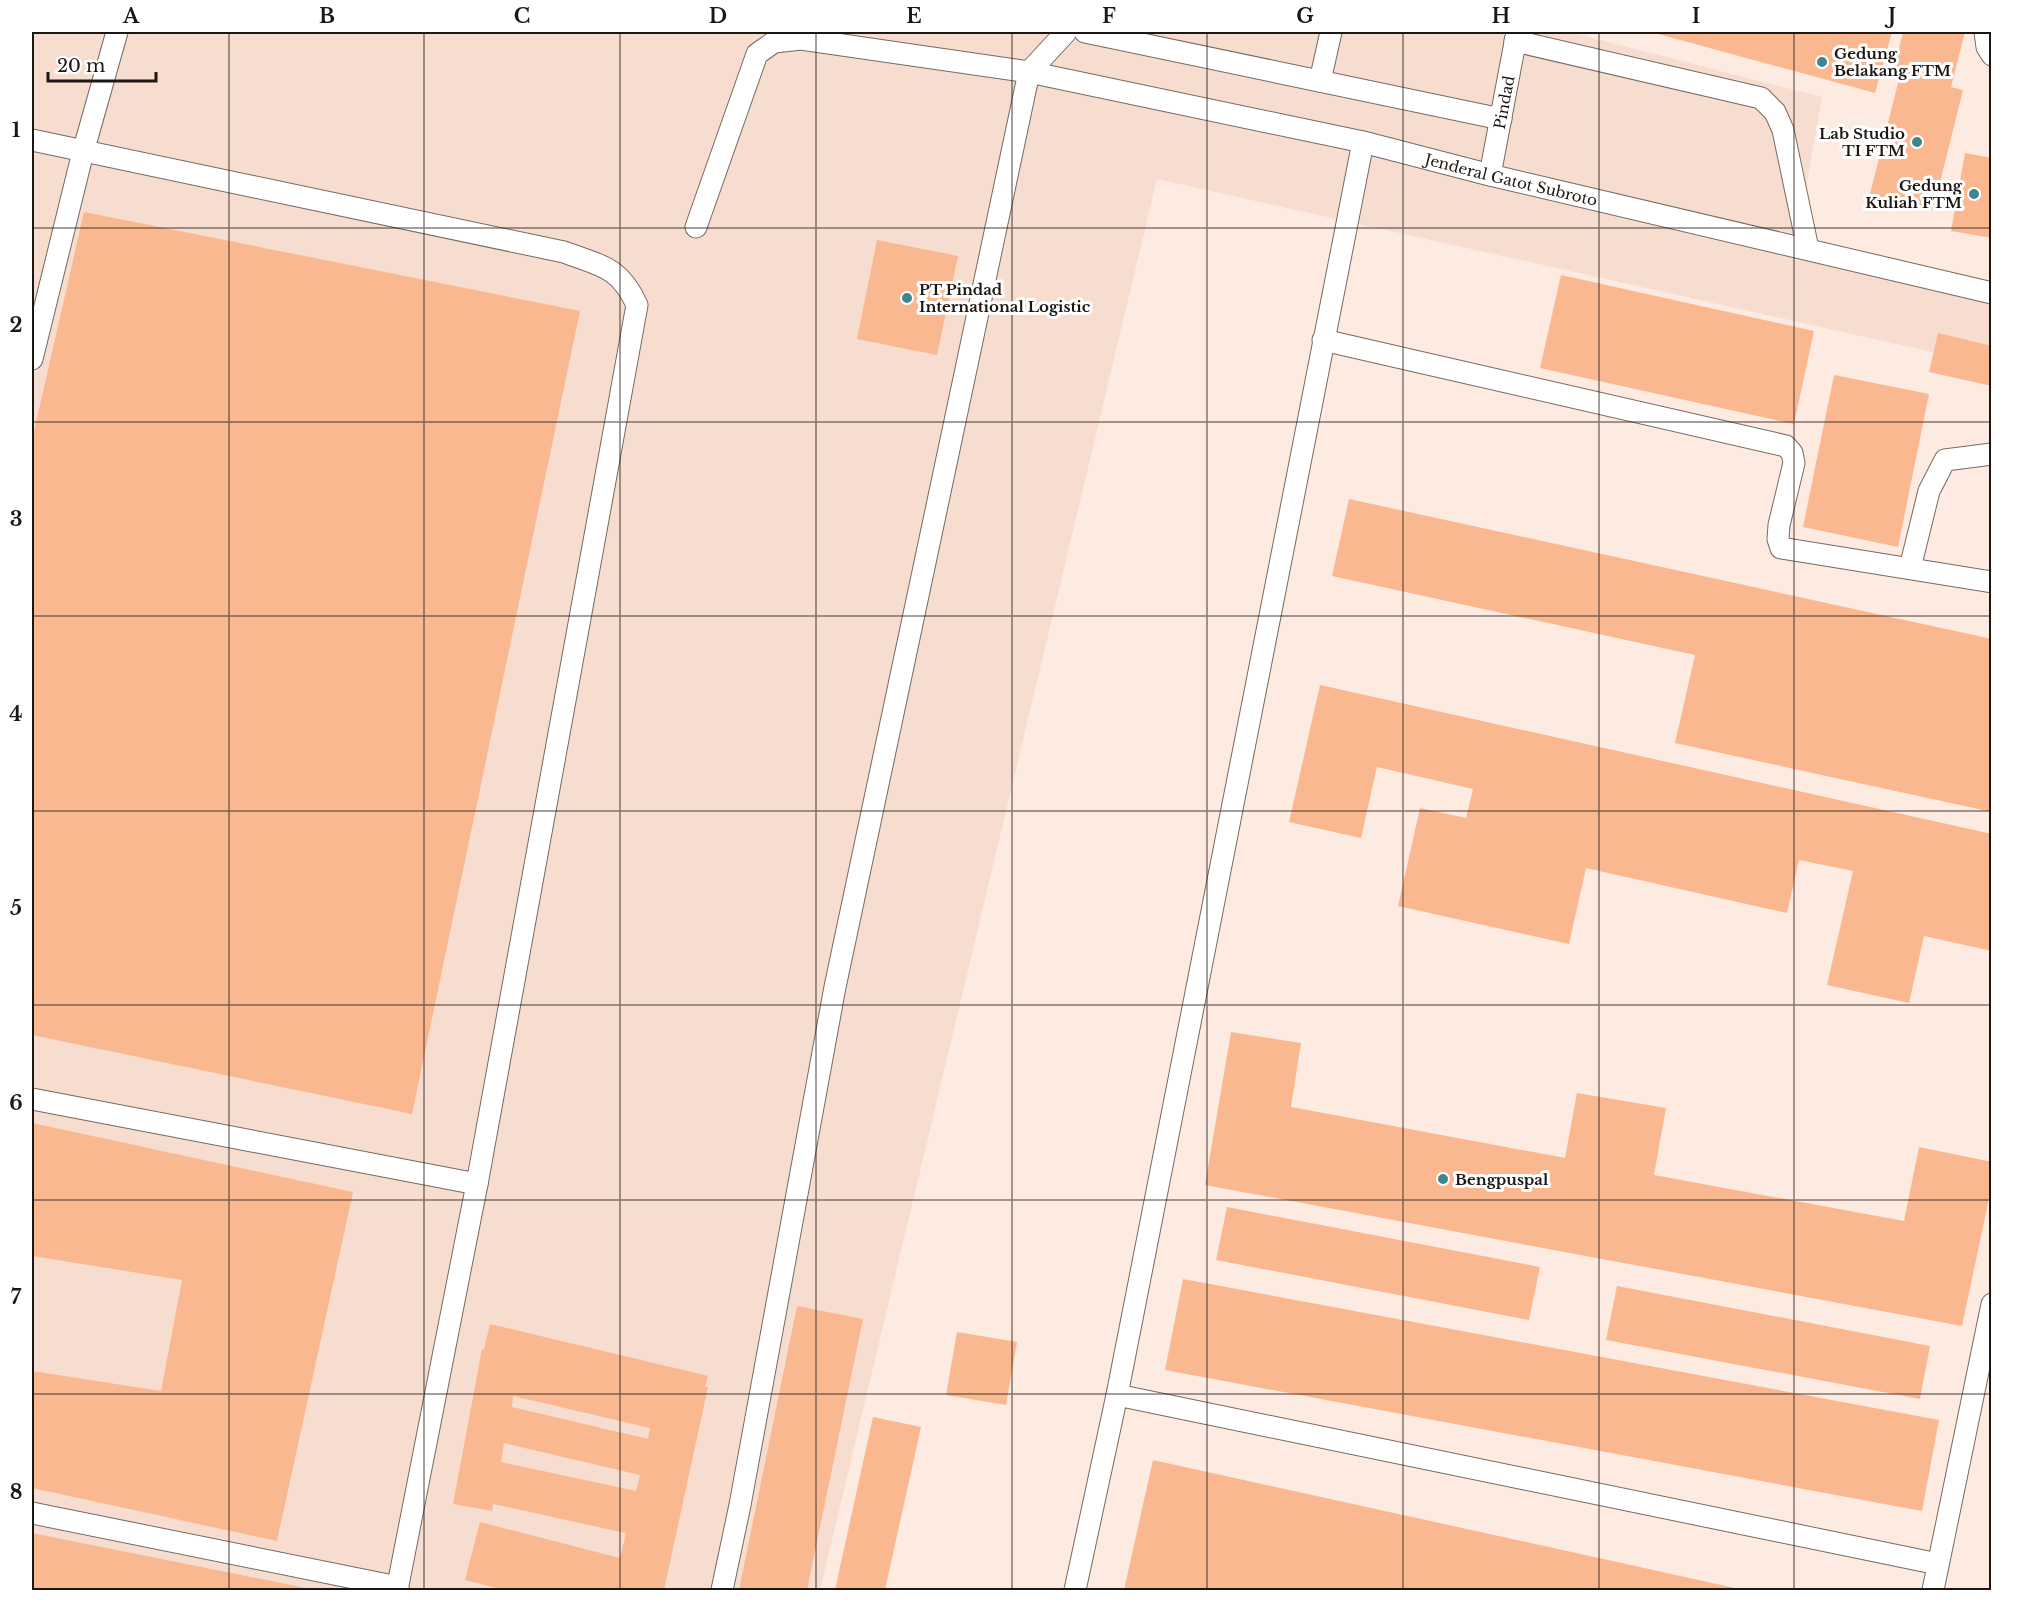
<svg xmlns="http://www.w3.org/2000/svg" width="2023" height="1622" viewBox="0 0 2023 1622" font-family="'Libre Baskerville',serif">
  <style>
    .built { fill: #f6ddcf }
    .building { fill: #fab891; fill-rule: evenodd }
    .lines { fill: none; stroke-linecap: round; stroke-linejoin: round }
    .lane-casing { stroke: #786960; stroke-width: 23 }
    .lane { stroke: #fff; stroke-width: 21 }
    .grid { fill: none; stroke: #1d1713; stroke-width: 1.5; stroke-opacity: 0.55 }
    .poi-dot { fill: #3f8491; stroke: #fff; stroke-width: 2 }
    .labels { text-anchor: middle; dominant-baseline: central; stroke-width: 6; stroke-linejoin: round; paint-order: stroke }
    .poi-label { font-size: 15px; font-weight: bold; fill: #1d1713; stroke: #fff; text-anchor: start }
    .street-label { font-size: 15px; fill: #1d1713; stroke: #fff }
    .neatline { fill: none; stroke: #1d1713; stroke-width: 2 }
    .grid-label { font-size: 20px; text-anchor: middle; font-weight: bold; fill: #1d1713 }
  </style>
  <rect width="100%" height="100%" fill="#fdebe1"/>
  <polygon class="built" points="32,32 1569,32 1822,97 1796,244 1991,286 1991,365 1157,179 820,1590 32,1590"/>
  <g class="building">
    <polygon points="1651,32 1892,32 1875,93"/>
    <polygon points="1903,32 1965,32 1951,87 1963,90 1933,210 1870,194 1900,75 1893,73"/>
    <polygon points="1965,153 1992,158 1992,238 1951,231"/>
    <polygon points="84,212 580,311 412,1114 32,1035 32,440"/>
    <polygon points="877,240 958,256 937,355 857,339"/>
    <polygon points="1561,275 1814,331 1794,424 1540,368"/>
    <polygon points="1938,333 1992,346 1992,386 1929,372"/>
    <polygon points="1834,375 1929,394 1898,547 1803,527"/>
    <polygon points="1349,499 1992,639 1992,812 1675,743 1695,655 1332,576"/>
    <polygon points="1320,685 1992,834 1992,951 1924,936 1909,1003 1827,985 1853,871 1799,860 1787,913 1586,868 1569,944 1398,906 1420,808 1466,818 1473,789 1377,767 1361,838 1289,822"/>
    <polygon points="1231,1032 1301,1043 1291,1107 1565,1158 1577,1093 1666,1108 1654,1175 1904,1221 1919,1147 1992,1162 1992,1184 1962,1326 1205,1185"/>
    <polygon points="32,1123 353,1192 277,1541 32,1488 32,1371 161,1391 182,1280 32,1256"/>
    <polygon points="1227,1207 1540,1267 1529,1320 1216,1260"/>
    <polygon points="1183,1279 1939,1420 1922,1511 1165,1370"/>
    <polygon points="1617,1286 1930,1346 1920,1399 1606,1340"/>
    <polygon points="797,1306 863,1319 807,1590 739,1590"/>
    <path d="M490 1324 708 1376 705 1387H708L664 1590H504L465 1580 480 1522 620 1558 626 1533 493 1504 492 1511 453 1504 482 1349H484ZM513 1396 650 1428 648 1439 512 1407ZM504 1443 640 1475 636 1491 501 1462Z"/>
    <polygon points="957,1332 1017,1342 1006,1405 946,1395"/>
    <polygon points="873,1417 921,1427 885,1590 835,1590"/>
    <polygon points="1153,1460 1744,1590 1124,1590"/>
    <polygon points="32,1533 311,1589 310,1590 32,1590"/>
  </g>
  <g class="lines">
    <g class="lane-casing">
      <g id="lane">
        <polyline points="1085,32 1501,119"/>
        <polyline points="1985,32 1987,47 1992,55"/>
        <polyline points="1515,41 1761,98 1775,112 1783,130 1808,249"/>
        <polyline points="1320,81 1331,32"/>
        <path d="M32 140 564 252C601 266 619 266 637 305L477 1184 32 1099"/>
        <path id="s1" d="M1490 175 1517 32"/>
        <path id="s2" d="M696 227 757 54 774 42 801 39 1029 72 1363 142 1490 175 1992 293"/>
        <polyline points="1323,340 1786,446 1792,453 1794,463 1779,525 1778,539 1781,548 1992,582"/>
        <polyline points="32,359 83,152 117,32"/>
        <polyline points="1910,568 1929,491 1945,460 1992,454"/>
        <polyline points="1117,1395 1938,1564"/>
        <polyline points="32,1513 398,1587"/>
        <polyline points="397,1590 477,1184"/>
        <polyline points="722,1590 740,1505 835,987 1029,72 1066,32"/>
        <polyline points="1075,1590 1117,1395 1363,142"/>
        <polyline points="1933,1590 1992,1304"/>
      </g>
    </g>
    <use href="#lane" class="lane"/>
  </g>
  <path class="grid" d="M229 32V1590M424 32V1590M620 32V1590M816 32V1590M1012 32V1590M1207 32V1590M1403 32V1590M1599 32V1590M1794 32V1590M32 228H1992M32 422H1992M32 616H1992M32 811H1992M32 1005H1992M32 1200H1992M32 1394H1992"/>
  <g class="poi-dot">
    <circle cx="1822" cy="62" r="6"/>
    <circle cx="1917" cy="142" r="6"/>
    <circle cx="1974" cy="194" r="6"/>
    <circle cx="907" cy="298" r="6"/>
    <circle cx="1443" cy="1179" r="6"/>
  </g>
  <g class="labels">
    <g class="poi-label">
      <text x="1834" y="53">Gedung<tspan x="1834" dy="17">Belakang FTM</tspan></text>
      <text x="1905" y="133" text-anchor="end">Lab Studio<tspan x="1905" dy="17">TI FTM</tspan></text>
      <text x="1962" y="185" text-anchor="end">Gedung<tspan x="1962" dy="17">Kuliah FTM</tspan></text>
      <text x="919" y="289">PT Pindad<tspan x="919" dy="17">International Logistic</tspan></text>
      <text x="1455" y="1179">Bengpuspal</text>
    </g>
    <g class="street-label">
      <text stroke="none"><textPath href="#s1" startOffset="74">Pindad</textPath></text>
      <text stroke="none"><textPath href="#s2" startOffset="956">Jenderal Gatot Subroto</textPath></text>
    </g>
  </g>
  <rect width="2023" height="1622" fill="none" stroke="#ffffff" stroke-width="66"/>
  <path d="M48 72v9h108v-9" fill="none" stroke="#1d1713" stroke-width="3"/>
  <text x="57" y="72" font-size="18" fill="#1d1713" stroke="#ffffff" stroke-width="4.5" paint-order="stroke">20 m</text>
  <rect x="33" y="33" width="1957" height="1556" class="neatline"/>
  <g class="grid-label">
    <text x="131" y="23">A</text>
    <text x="327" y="23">B</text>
    <text x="522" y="23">C</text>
    <text x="718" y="23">D</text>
    <text x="914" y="23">E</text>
    <text x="1109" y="23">F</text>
    <text x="1305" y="23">G</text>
    <text x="1501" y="23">H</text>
    <text x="1696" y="23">I</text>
    <text x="1892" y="23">J</text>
    <text x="16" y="137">1</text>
    <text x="16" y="332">2</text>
    <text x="16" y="526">3</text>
    <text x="16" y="721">4</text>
    <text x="16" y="915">5</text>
    <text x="16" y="1110">6</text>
    <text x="16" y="1304">7</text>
    <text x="16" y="1499">8</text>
  </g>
</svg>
